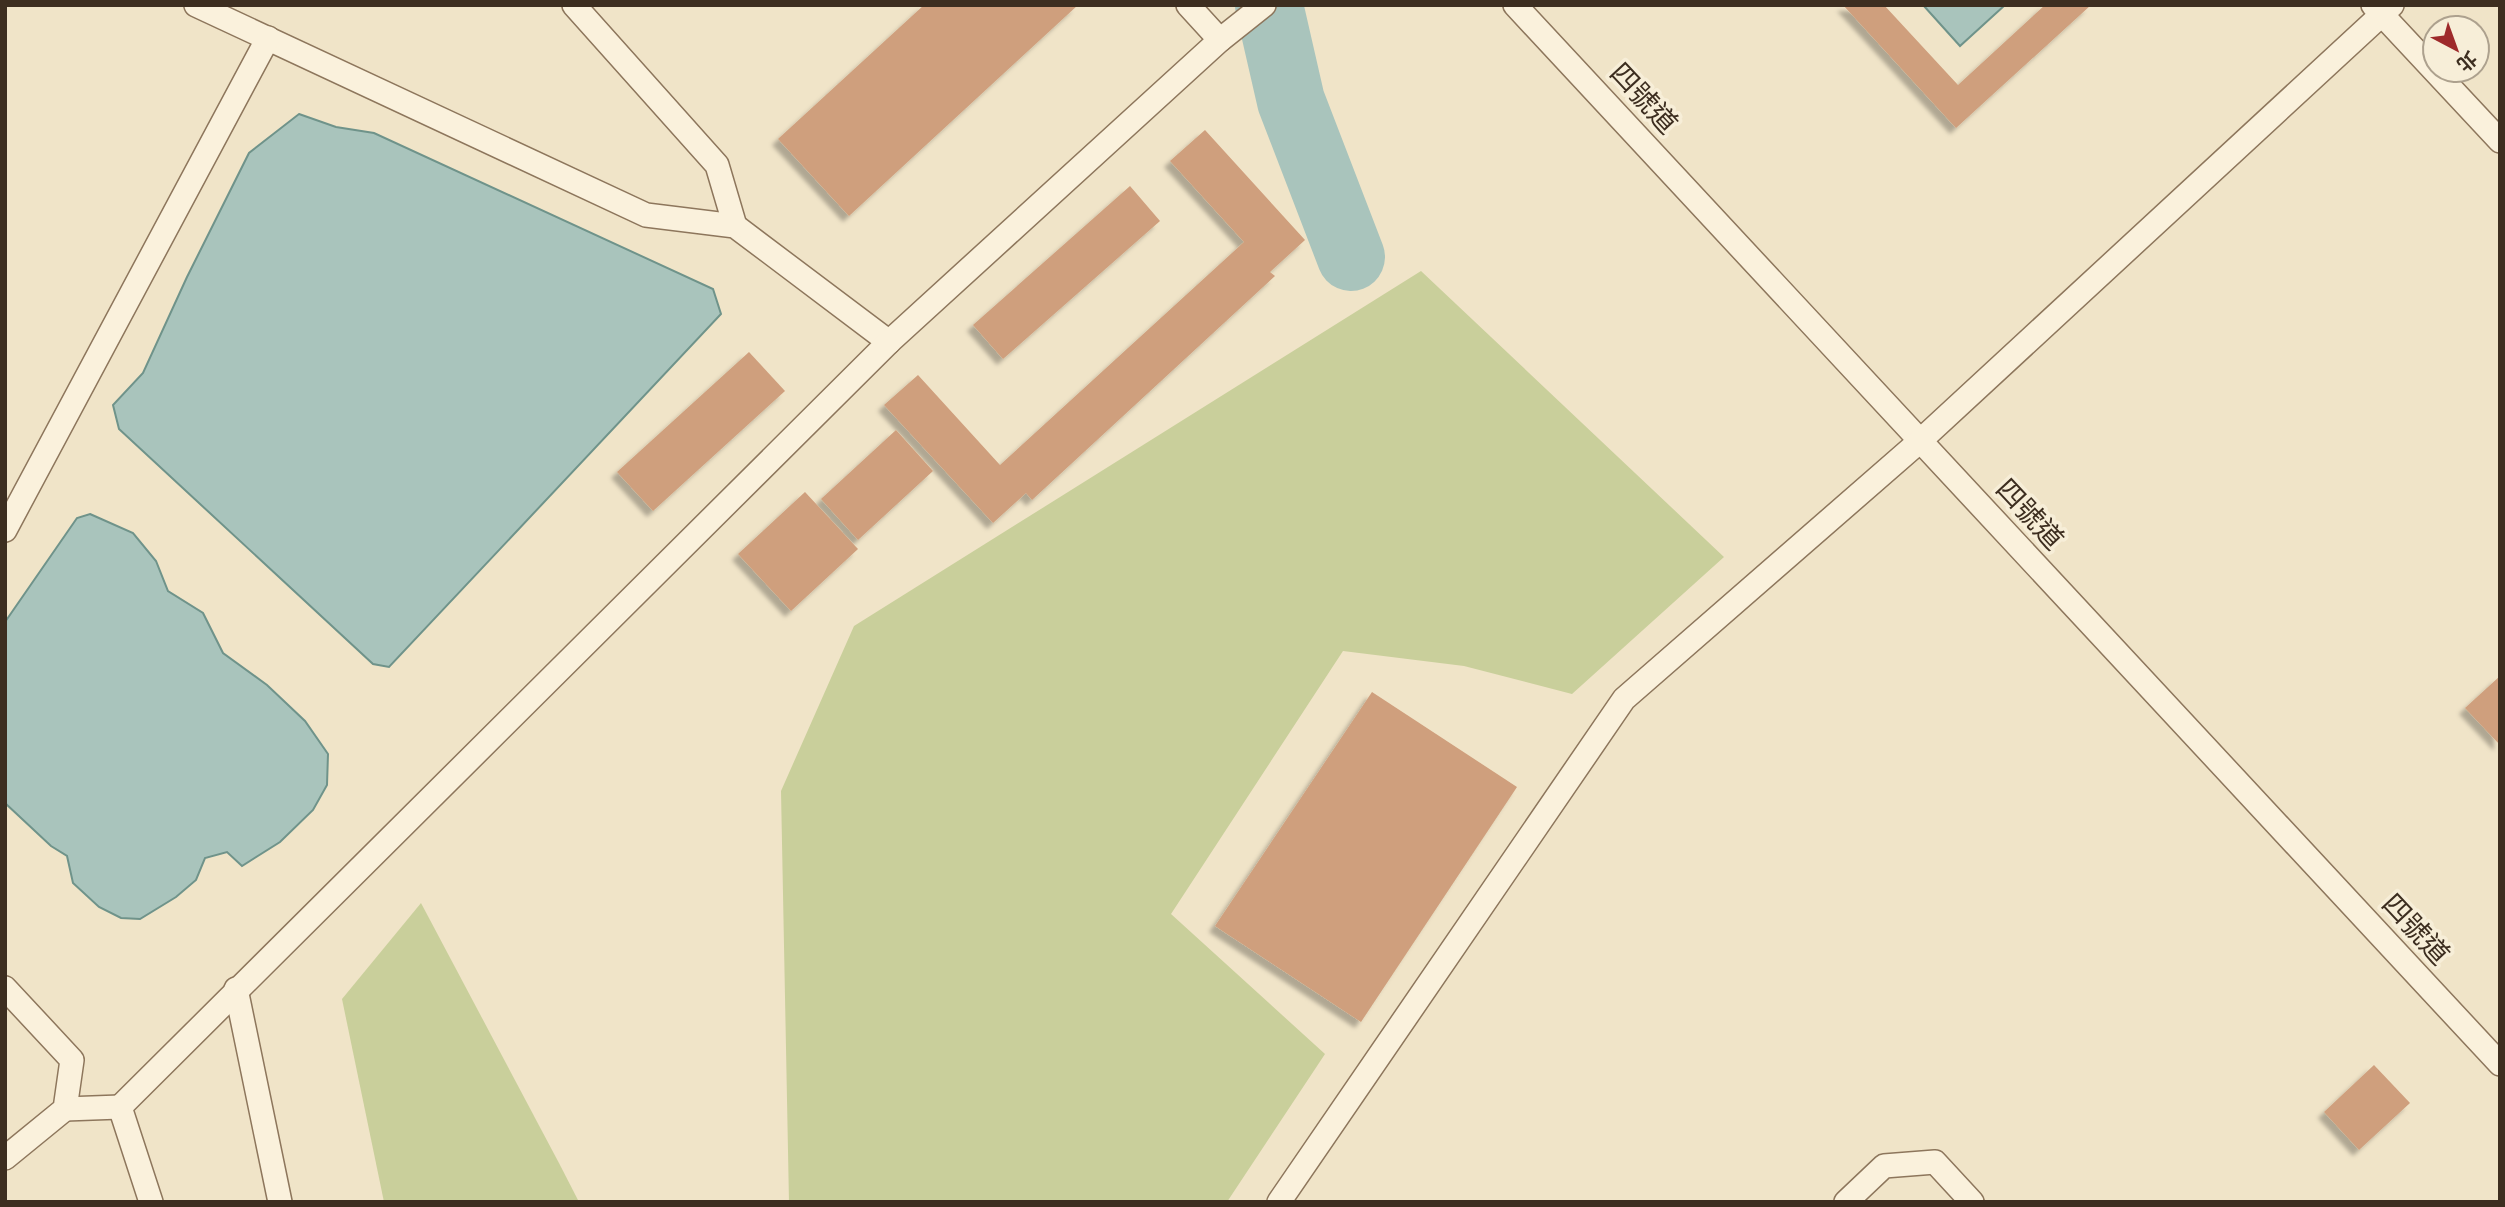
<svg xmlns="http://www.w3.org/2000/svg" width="2505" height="1207" viewBox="0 0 2505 1207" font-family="Spectral,'Noto Sans TC',serif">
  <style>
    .green { fill: #c9cf9b }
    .water { fill: #a9c4bc; stroke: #6f938a; stroke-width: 2 }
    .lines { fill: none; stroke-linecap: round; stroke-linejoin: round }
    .river { stroke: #a9c4bc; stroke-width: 68 }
    .building { fill: #cf9f7d; filter: url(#shadow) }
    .service-casing { stroke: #8d765c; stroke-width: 26 }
    .service { stroke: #faf1dc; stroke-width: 23 }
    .labels { text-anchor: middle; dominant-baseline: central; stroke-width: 7; stroke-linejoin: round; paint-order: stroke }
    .street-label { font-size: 28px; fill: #3d2e20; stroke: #f7eed8 }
  </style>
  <defs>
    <filter id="shadow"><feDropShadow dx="-6" dy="6" stdDeviation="2" flood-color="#0004"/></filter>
  </defs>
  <rect width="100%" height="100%" fill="#f0e4c8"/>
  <g class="green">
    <polygon points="1421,271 1724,557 1572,694 1464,666 1343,651 1171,914 1325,1054 1227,1202 789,1202 781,791 854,626"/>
    <polygon points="421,903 560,1165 579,1202 384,1202 342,999"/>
  </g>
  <g class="water">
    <polygon points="1923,5 2005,5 1960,46"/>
    <polygon points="299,114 336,127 374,133 713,289 721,314 389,667 373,664 119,429 113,405 143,373 187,277 249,153"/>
    <polygon points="90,514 133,533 156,561 168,591 203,613 223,653 267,685 305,721 328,754 327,785 313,810 280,842 242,866 227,852 205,858 196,880 176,897 140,919 121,918 99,907 73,883 67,856 51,846 5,803 5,622 77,518"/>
  </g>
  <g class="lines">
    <polyline class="river" points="1269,5 1291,101 1351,257"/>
  </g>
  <g class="building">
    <polygon points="924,5 1078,5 849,216 778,139"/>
    <polygon points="1843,5 1884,5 1958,85 2045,5 2091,5 1956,128"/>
    <polygon points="1205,130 1305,240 1270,272 1275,276 1032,500 1026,493 993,523 884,405 918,375 1000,465 1244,242 1170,161"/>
    <polygon points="1130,186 1160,221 1003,359 973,325"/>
    <polygon points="749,352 785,391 653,511 617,472"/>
    <polygon points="896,430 933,471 858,540 821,499"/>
    <polygon points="805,492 858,549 791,611 738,554"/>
    <polygon points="2500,676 2500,745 2465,708"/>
    <polygon points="1372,692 1517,787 1361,1022 1215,926"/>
    <polygon points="2374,1065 2410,1103 2359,1150 2324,1112"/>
  </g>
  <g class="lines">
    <g class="service-casing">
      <g id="service">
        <polyline points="196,5 646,215 735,226 889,342"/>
        <polyline points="574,5 717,165 735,226"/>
        <polyline points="1188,5 1220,40"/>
        <polyline points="1515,5 2500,1064"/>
        <polyline points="2373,5 2500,141"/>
        <polyline points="5,530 268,38"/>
        <polyline points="5,988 72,1060 65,1109 5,1158"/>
        <polyline points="236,989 280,1202"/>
        <polyline points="65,1109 120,1107"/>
        <polyline points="151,1202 120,1107 889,342 1220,40 1264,5"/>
        <polyline points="1279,1202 1624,699 1920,441 2392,5"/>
        <polyline points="1846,1202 1884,1166 1935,1162 1972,1202"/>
      </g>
    </g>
    <use href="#service" class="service"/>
  </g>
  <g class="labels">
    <g class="street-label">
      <text transform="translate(1643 99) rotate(47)">四號道</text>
      <text transform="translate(2029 515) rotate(47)">四號道</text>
      <text transform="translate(2415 930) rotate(47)">四號道</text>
    </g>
  </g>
  <rect width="2505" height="1207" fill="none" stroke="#3d2e20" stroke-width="14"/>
  <g transform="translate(2456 49) rotate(139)"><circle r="33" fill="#f7eed8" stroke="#ada18e" stroke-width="2"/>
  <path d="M0-5L12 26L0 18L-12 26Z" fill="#9e2a2b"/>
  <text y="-10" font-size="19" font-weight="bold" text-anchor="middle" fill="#3d2e20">北</text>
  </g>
</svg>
